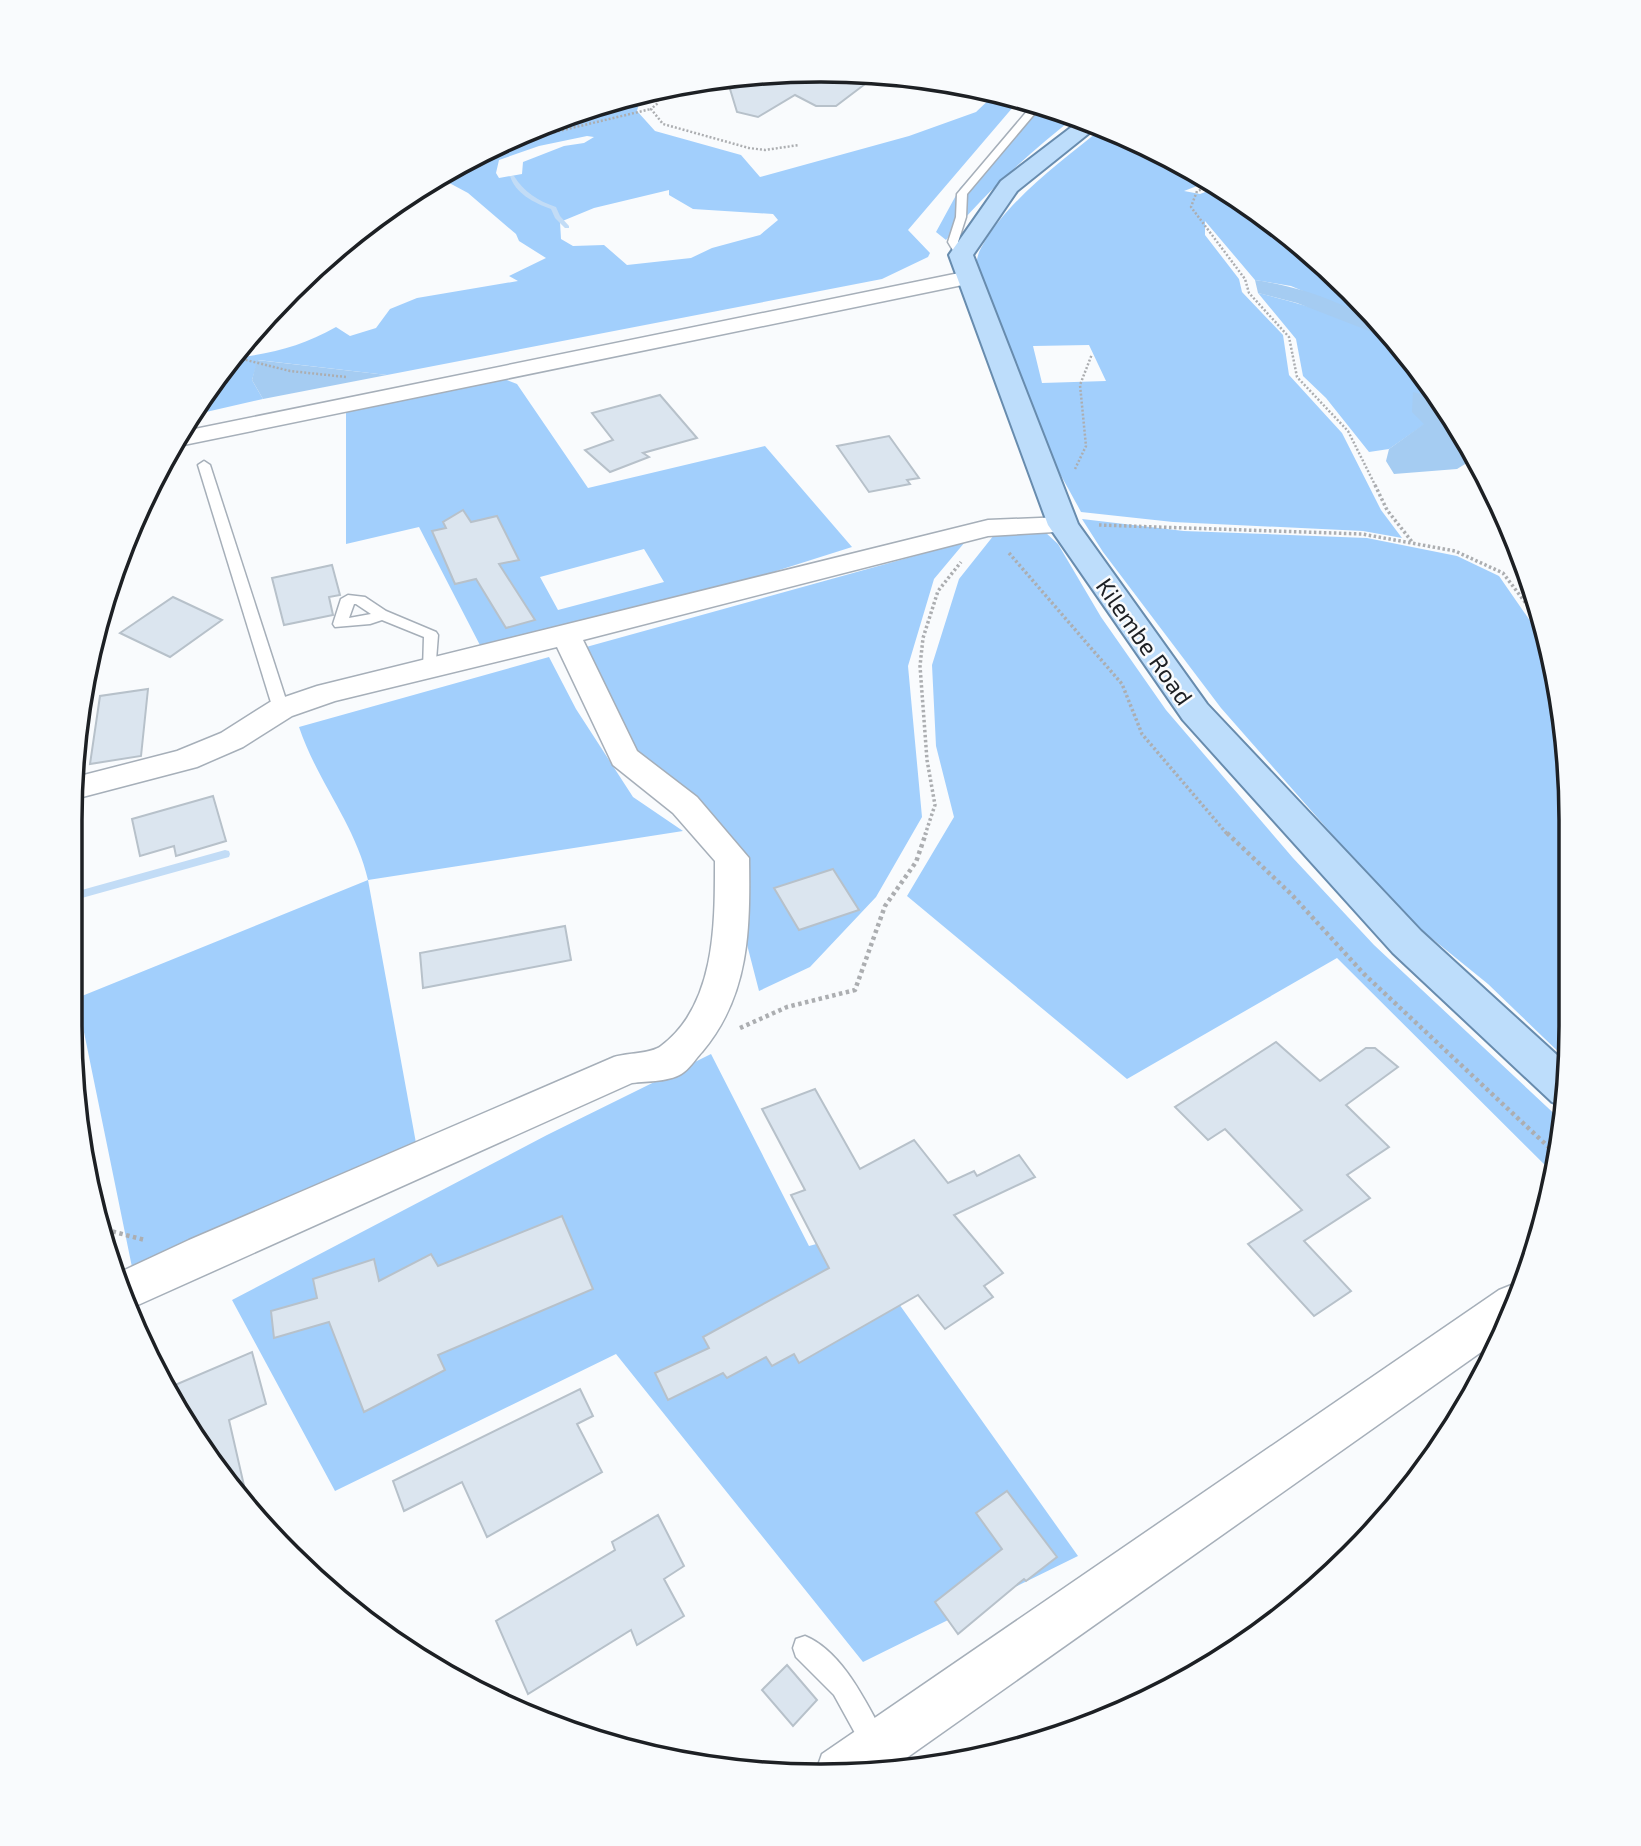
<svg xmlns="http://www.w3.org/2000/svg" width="1641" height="1846" viewBox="0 0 1641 1846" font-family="'Exo 2',sans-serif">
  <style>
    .green { fill: #a2cffc; fill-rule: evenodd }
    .forest { fill: #a5ccf2 }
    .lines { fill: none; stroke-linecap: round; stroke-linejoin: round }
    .stream { fill: #c2dcf6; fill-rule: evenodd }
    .building { fill: #dbe5ef; stroke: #b7c1ca; stroke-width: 2 }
    .lane-casing { stroke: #a6afb9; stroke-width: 3 }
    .street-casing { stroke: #a6afb9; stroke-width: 3 }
    .primary-casing { stroke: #688cae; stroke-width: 4 }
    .path-far2 { stroke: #acaeb1; stroke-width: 2.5; stroke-dasharray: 2 2; stroke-linecap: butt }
    .path-far1 { stroke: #acaeb1; stroke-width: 3.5; stroke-dasharray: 2.5 2.5; stroke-linecap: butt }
    .path { stroke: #acaeb1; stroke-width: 4.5; stroke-dasharray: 3.5 3.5; stroke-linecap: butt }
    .lane { fill: #fff; fill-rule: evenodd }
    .street { fill: #fff; fill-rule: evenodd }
    .primary { fill: #bdddfb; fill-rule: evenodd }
    .labels { text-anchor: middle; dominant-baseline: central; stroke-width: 5; stroke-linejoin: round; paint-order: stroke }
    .street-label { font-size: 24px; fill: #1d2024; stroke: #f9fbfd }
    .rim { fill: none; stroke: #1d2024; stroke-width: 3.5 }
  </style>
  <rect width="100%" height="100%" fill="#f9fbfd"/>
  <g class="green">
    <path d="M995 94 1019 100 908 230 930 253 928 257 882 279 387 375 258 360 252 380 263 399 193 415 233 358C272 354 302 346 336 327L350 336 376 328 390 309 417 298 518 281 509 276 546 258 519 241 516 234 468 193 440 178 488 148 619 98 639 103 637 111 655 131 741 155 760 177 909 136 976 112ZM587 136 594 137 584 143 564 146 523 162 522 174 499 178 496 173 499 160 539 146ZM669 190V195L693 209 773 214 778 220 760 235 712 248 691 258 627 265 604 245 573 246 561 239 560 222 594 208Z"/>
    <path d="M1038 104 1076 116C1028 154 985 193 946 240L936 232 960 188Z"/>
    <path d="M1102 128 1195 170 1210 181 1184 191 1200 194 1219 187 1315 256 1378 323 1291 286 1255 280 1205 221V235L1239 279 1242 292 1283 335 1289 375 1342 433 1381 510 1402 538 1363 531 1173 522 1081 512C1056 463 953 297 981 248 1008 199 1060 163 1102 128ZM1089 345 1106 381 1042 383 1033 346Z"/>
    <path d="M1258 293C1291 301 1368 322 1395 341 1414 355 1425 379 1437 398L1413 393 1425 424 1389 449 1369 452 1326 398 1303 376 1296 339Z"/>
    <path d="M502 378 517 384 588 488 765 446 852 547 679 602 483 651 419 527 346 544V402ZM644 549 664 582 558 610 540 577Z"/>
    <polygon points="1082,519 1184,531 1367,538 1457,556 1499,576 1533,625 1554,675 1569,772 1569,1062 1488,984 1403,915 1221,708 1103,552"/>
    <polygon points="1045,532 1058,544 1101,617 1166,710 1293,858 1374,945 1562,1121 1553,1173 1337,958 1127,1079 907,896 954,817 936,746 932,665 959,579 994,535"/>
    <polygon points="965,542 934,579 908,666 922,817 876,897 810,967 759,991 736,902 729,844 646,773 579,649"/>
    <path d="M549 657 576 709 633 797 683 831 368 880 416 1143 133 1272 77 998 368 880C355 824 317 781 299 727Z"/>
    <polygon points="711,1054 809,1246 850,1235 1078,1556 863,1662 616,1354 335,1491 232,1300 547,1135"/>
  </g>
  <g class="forest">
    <path d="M1255 280C1302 287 1362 306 1395 341L1297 303 1258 293Z"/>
    <polygon points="257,360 387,375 263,399 252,380"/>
    <polygon points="1413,392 1437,398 1475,458 1457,469 1394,474 1386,461 1389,449 1424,424 1412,412"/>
  </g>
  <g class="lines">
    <g class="stream">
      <path d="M510 176H514C524 192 538 201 556 207L560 216 569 226V228H565L555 218 551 209C534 203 515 193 510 176Z"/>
      <polygon points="225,850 229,851 230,854 229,857 71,901 71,893"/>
    </g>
  </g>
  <g class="building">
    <polygon points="771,72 815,73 877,75 836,106 816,106 795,95 758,117 737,112 727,79"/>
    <polygon points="660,395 697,438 643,453 649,457 610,472 585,450 613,440 592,413"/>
    <polygon points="889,436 919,478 907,480 910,484 869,492 837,446"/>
    <polygon points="463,510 471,522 497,516 519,560 499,564 535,620 506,628 476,579 455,584 432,531 446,528 443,522"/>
    <polygon points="332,565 340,595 329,597 333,615 284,625 272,578"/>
    <polygon points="173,597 222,620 170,657 120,633"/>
    <polygon points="148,689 141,756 90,764 100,696"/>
    <polygon points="213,796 226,841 176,856 174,846 140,856 132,819"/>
    <polygon points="833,869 859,910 799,930 774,888"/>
    <polygon points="565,926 571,960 423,988 420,953"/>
    <polygon points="1276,1042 1320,1081 1366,1048 1375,1048 1398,1067 1346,1105 1389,1147 1347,1175 1370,1198 1304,1241 1351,1291 1314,1316 1248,1244 1302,1210 1225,1129 1208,1140 1175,1107"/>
    <polygon points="815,1089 860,1169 914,1140 948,1183 974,1171 977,1176 1019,1155 1035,1177 954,1215 1003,1273 984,1286 993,1297 945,1329 918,1295 799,1363 794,1354 772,1366 766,1357 727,1378 723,1373 668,1400 655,1373 709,1348 703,1337 829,1268 791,1195 805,1190 762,1109"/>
    <polygon points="562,1216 593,1289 438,1355 445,1370 364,1412 329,1322 274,1338 271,1311 317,1298 313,1279 374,1259 379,1281 431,1254 438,1266"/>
    <polygon points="252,1352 266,1404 229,1420 248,1503 245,1504 168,1388"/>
    <polygon points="580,1389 593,1416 577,1424 602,1472 487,1537 462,1482 404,1511 393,1481"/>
    <polygon points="1007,1491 1057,1557 1026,1581 1024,1579 958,1634 935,1602 1002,1549 976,1513"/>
    <polygon points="658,1515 684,1566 664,1579 684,1616 637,1645 631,1630 528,1694 496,1621 615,1550 612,1542"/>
    <polygon points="787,1665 817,1700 793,1726 762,1690"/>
  </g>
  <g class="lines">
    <g class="lane-casing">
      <g id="lane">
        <polygon points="1034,103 1042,105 967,194 966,217 958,242 966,255 957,257 948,242 956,217 957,194"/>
        <polygon points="204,461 210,465 289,709 286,713 276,713 273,709 198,465"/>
        <path d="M348 595 365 597 386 611 436 632 438 635 435 673H425L423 670 424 637 382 620 370 624 335 627 333 624 341 599ZM354 604H356L371 614 349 618Z"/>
        <path d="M805 1636C842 1651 866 1702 884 1735L888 1744 884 1753 875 1757 866 1753 834 1695 796 1657 793 1648 796 1639Z"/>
      </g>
    </g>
    <g class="street-casing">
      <g id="street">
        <polygon points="969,271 980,277 977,282 169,448 180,432"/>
        <path d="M1063 517 1072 519 1076 525 1072 531 988 536 583 640 637 751 697 797 749 858C750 929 750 995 702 1052 696 1058 691 1067 684 1072 672 1082 647 1081 632 1083L129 1309 116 1274 189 1240 614 1057C626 1053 651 1054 661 1046 716 1005 715 923 715 861L673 813 613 765 557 647 335 701 292 716 243 747 197 767 71 800 72 778 177 751 221 733 270 702 317 686 988 520Z"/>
        <polygon points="1514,1284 1520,1287 1501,1338 888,1771 869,1774 816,1771 822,1754 1499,1290"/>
      </g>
    </g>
    <g class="primary-casing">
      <polygon id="primary" points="1082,119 1098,126 1017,191 973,255 1078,524 1207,704 1421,931 1569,1066 1564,1107 1552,1102 1393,953 1183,720 1048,525 949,255 1001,181"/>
    </g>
    <g class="path-far2">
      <polyline points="651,91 657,95 658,103 651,109 663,124 749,148 765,150 799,145"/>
      <polyline points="488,148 651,109"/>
      <polyline points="1216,185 1197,191 1191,207 1245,279 1249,293 1289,337 1297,377 1348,431 1376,487"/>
      <polyline points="234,357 290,371 346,377"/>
      <polyline points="1075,469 1086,446 1080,385 1092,354"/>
    </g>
    <g class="path-far1">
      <polyline points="1375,485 1387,510 1413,543"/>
      <polyline points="1099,525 1362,534 1455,551 1503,573 1540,622 1548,644"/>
      <polyline points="1009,553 1122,684 1142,734 1228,835"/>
      <polyline points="925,835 935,805 927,760 920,666 923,638 938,591 961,562"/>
    </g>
    <g class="path">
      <polyline points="1227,833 1292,895 1364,974 1556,1154"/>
      <polyline points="740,1028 787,1007 855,990 885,906 916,862 926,833"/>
      <polyline points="99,1228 145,1240"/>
    </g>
    <use href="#lane" class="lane"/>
    <use href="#street" class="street"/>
    <use href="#primary" class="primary"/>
  </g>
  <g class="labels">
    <g class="street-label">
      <text transform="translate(1145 641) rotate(55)">Kilembe Road</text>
    </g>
  </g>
  <path d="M0 0H1641V1846H0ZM820 82H821A738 738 0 0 1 1559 820V1026A738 738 0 0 1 821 1764H820A738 738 0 0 1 82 1026V820A738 738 0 0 1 820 82Z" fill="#f9fbfd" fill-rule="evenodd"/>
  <path class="rim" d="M820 82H821A738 738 0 0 1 1559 820V1026A738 738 0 0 1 821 1764H820A738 738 0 0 1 82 1026V820A738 738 0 0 1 820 82Z"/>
</svg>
